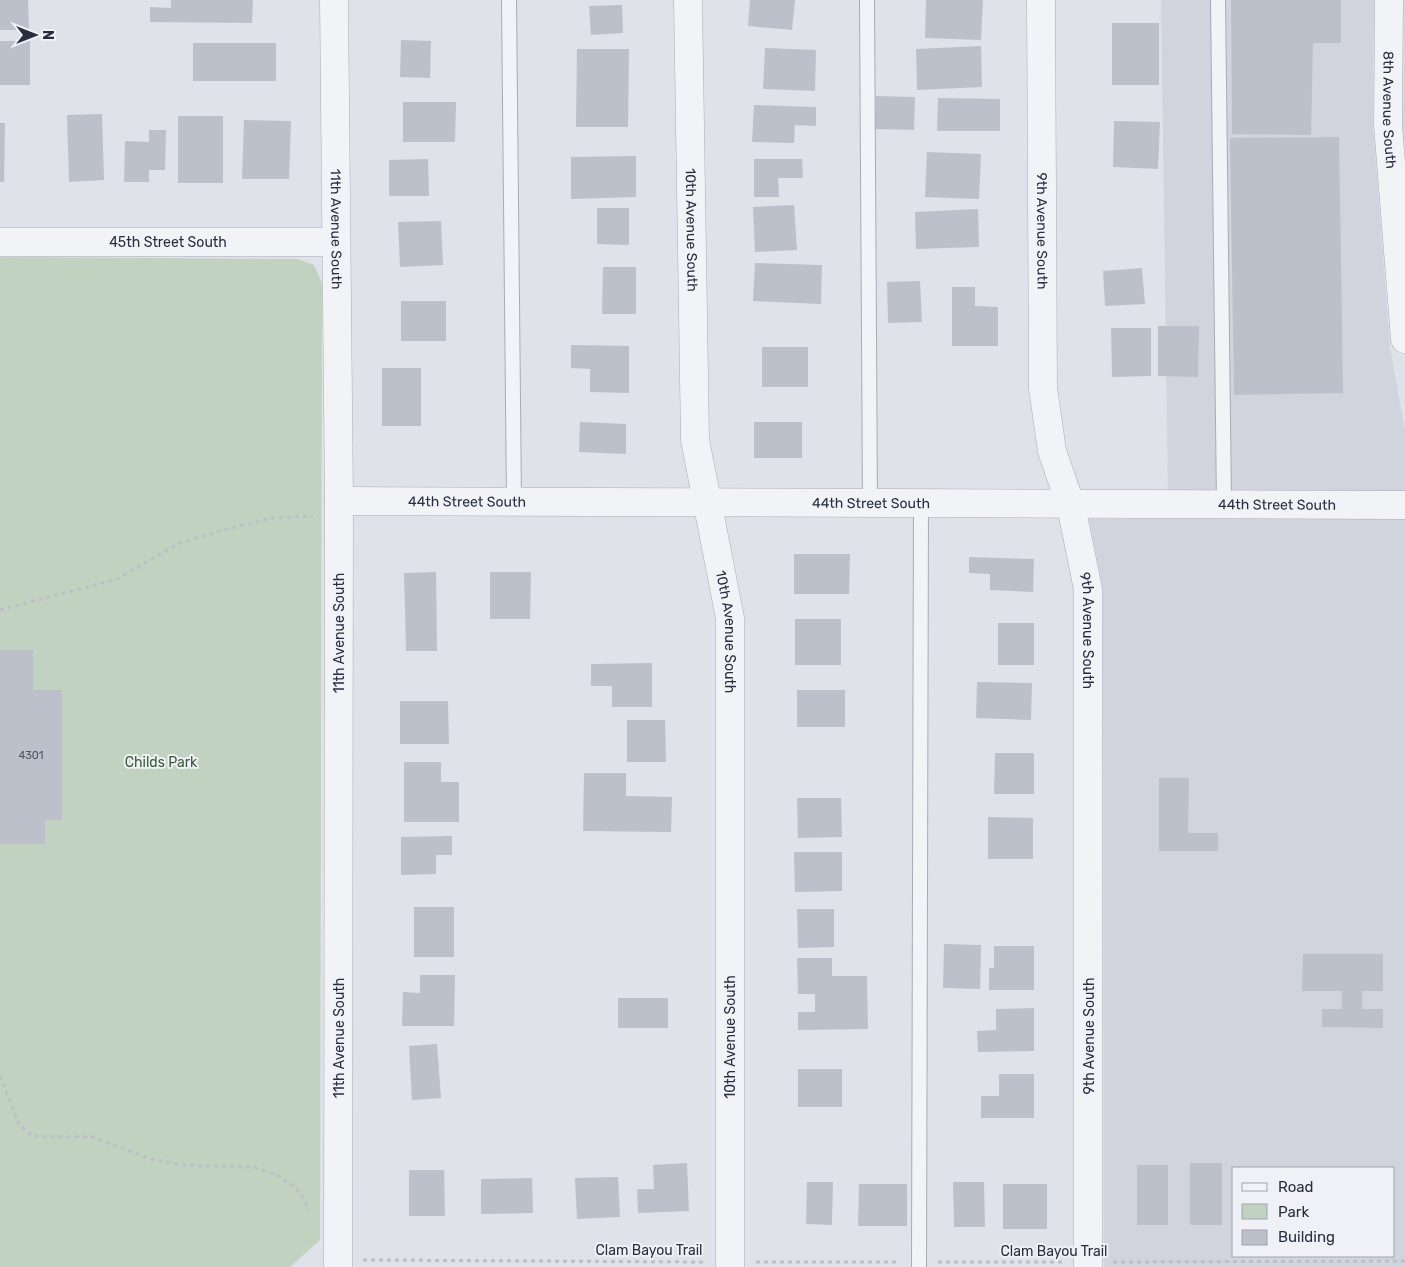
<svg xmlns="http://www.w3.org/2000/svg" width="1405" height="1267" viewBox="0 0 1405 1267" font-family="Rubik,sans-serif">
  <style>
    .built { fill: #d1d4dd; fill-rule: evenodd }
    .green { fill: #c2d2c0 }
    .building { fill: #bcc0cb }
    .lines { fill: none; stroke-linecap: round; stroke-linejoin: round }
    .lane-casing { stroke: #a8acb5; stroke-width: 16 }
    .street-casing { stroke: #a8acb5; stroke-width: 29 }
    .path { stroke: #bdc0c7; stroke-width: 3; stroke-dasharray: 4 4; stroke-linecap: butt }
    .lane { stroke: #f2f3f7; stroke-width: 14 }
    .street { stroke: #f2f3f7; stroke-width: 28 }
    .labels { text-anchor: middle; dominant-baseline: central; stroke-width: 4; stroke-linejoin: round; paint-order: stroke }
    .number-label { font-size: 11px; fill: #4d5262 }
    .street-label { font-size: 14px; fill: #282e3f; stroke: #eff1f6 }
    .park-label { font-size: 14px; fill: #385b35; stroke: #eff1f6 }
  </style>
  <rect width="100%" height="100%" fill="#dfe2e8"/>
  <g class="built">
    <polygon points="1161,0 1374,0 1373,126 1390,348 1405,430 1405,492 1168,492"/>
    <polygon points="1404,0 1405,0 1405,150 1403,125"/>
    <path d="M1089 519H1405V1267H1104L1103 589ZM1234 1168H1394V1256H1234Z"/>
  </g>
  <polygon class="green" points="0,257 298,259 314,265 322,283 320,1240 290,1267 0,1267"/>
  <g class="building">
    <polygon points="0,0 28,0 29,30 0,30"/>
    <polygon points="171,0 253,0 252,23 150,22 150,7 171,8"/>
    <polygon points="750,0 795,0 792,30 748,26"/>
    <polygon points="926,0 983,0 981,40 925,38"/>
    <polygon points="1231,0 1341,0 1341,43 1313,43 1311,135 1232,134"/>
    <polygon points="622,5 623,33 591,35 589,6"/>
    <rect x="1112" y="23" width="47" height="62"/>
    <polygon points="401,40 431,41 430,78 400,77"/>
    <rect x="0" y="41" width="30" height="44"/>
    <rect x="193" y="43" width="83" height="38"/>
    <polygon points="981,46 982,87 917,90 916,49"/>
    <polygon points="765,48 816,50 815,91 763,89"/>
    <polygon points="577,49 629,49 628,127 576,127"/>
    <polygon points="876,96 915,97 914,130 875,129"/>
    <polygon points="938,98 1000,99 1000,131 937,131"/>
    <polygon points="403,102 456,102 455,142 403,142"/>
    <polygon points="754,105 816,107 816,126 795,125 794,143 752,142"/>
    <polygon points="102,114 104,180 69,182 67,115"/>
    <rect x="178" y="116" width="45" height="67"/>
    <polygon points="244,120 291,121 289,179 242,179"/>
    <polygon points="1114,121 1160,122 1158,169 1113,167"/>
    <polygon points="0,123 5,123 4,182 0,182"/>
    <polygon points="149,130 166,130 165,170 149,170 149,182 124,182 125,141 149,142"/>
    <polygon points="1339,137 1343,393 1234,395 1230,138"/>
    <polygon points="927,152 981,154 979,199 925,197"/>
    <polygon points="636,156 636,197 571,199 571,157"/>
    <polygon points="428,159 429,196 389,196 389,160"/>
    <polygon points="754,159 802,159 803,178 778,178 779,197 754,197"/>
    <polygon points="794,205 797,250 755,252 753,207"/>
    <polygon points="597,208 629,208 629,245 597,244"/>
    <polygon points="978,209 979,247 916,249 915,212"/>
    <polygon points="441,221 443,265 400,267 398,222"/>
    <polygon points="755,263 822,265 821,304 753,301"/>
    <polygon points="603,267 636,267 636,314 602,314"/>
    <polygon points="1142,268 1145,304 1105,306 1103,271"/>
    <polygon points="920,281 922,322 888,323 887,282"/>
    <polygon points="952,287 975,287 975,306 998,307 998,346 952,346"/>
    <rect x="401" y="301" width="45" height="40"/>
    <polygon points="1158,326 1199,326 1198,377 1158,376"/>
    <polygon points="1111,328 1151,328 1151,376 1112,377"/>
    <polygon points="571,345 629,346 629,393 590,392 590,369 571,368"/>
    <rect x="762" y="347" width="46" height="40"/>
    <rect x="382" y="368" width="39" height="58"/>
    <polygon points="580,422 626,424 626,454 579,452"/>
    <rect x="754" y="422" width="48" height="36"/>
    <polygon points="794,554 850,554 849,594 794,594"/>
    <polygon points="969,557 1034,559 1033,592 990,590 990,574 969,573"/>
    <polygon points="436,572 437,651 406,651 404,573"/>
    <polygon points="490,572 531,572 530,619 490,619"/>
    <rect x="795" y="619" width="46" height="46"/>
    <rect x="998" y="623" width="36" height="42"/>
    <polygon points="0,650 33,650 33,690 62,690 62,820 45,820 45,844 0,844"/>
    <polygon points="652,663 652,707 612,707 612,686 591,686 591,664"/>
    <polygon points="977,682 1032,683 1031,720 976,718"/>
    <rect x="797" y="690" width="48" height="37"/>
    <polygon points="400,701 448,701 449,744 400,744"/>
    <polygon points="627,720 665,720 666,762 627,762"/>
    <polygon points="995,753 1034,753 1034,794 994,794"/>
    <polygon points="404,762 441,762 441,782 459,782 459,822 404,822"/>
    <polygon points="584,773 626,773 626,796 672,797 671,832 583,831"/>
    <polygon points="1159,778 1189,778 1188,833 1218,833 1218,851 1159,851"/>
    <polygon points="797,798 841,798 842,837 798,838"/>
    <polygon points="988,817 1033,818 1033,859 988,859"/>
    <polygon points="452,836 452,855 436,855 436,874 401,875 401,837"/>
    <polygon points="794,852 842,852 842,891 795,892"/>
    <rect x="414" y="907" width="40" height="50"/>
    <polygon points="797,909 834,909 834,947 798,948"/>
    <polygon points="944,944 981,945 980,989 943,988"/>
    <polygon points="994,946 1034,946 1034,990 989,990 989,968 994,968"/>
    <polygon points="1303,954 1383,954 1383,991 1362,991 1362,1009 1383,1009 1383,1028 1322,1027 1322,1009 1342,1009 1342,991 1302,991"/>
    <polygon points="797,958 832,958 832,976 867,976 868,1029 798,1030 798,1012 815,1012 815,994 798,994"/>
    <polygon points="420,975 455,975 454,1026 402,1026 403,992 420,993"/>
    <rect x="618" y="998" width="50" height="30"/>
    <polygon points="1034,1008 1034,1051 978,1052 977,1031 996,1030 996,1009"/>
    <polygon points="437,1044 441,1098 412,1100 409,1046"/>
    <rect x="798" y="1069" width="44" height="38"/>
    <polygon points="999,1074 1034,1074 1034,1118 981,1118 981,1096 999,1096"/>
    <polygon points="687,1163 689,1211 638,1213 637,1189 654,1189 653,1165"/>
    <rect x="1190" y="1163" width="32" height="62"/>
    <rect x="1137" y="1165" width="31" height="60"/>
    <polygon points="409,1170 444,1170 445,1216 409,1216"/>
    <polygon points="618,1177 620,1217 577,1219 575,1178"/>
    <polygon points="532,1178 533,1213 481,1214 481,1179"/>
    <polygon points="807,1182 833,1182 832,1225 806,1224"/>
    <polygon points="953,1182 984,1182 985,1227 954,1227"/>
    <polygon points="859,1184 907,1184 907,1226 858,1226"/>
    <rect x="1003" y="1184" width="44" height="45"/>
  </g>
  <g class="lines">
    <g class="lane-casing">
      <g id="lane">
        <polyline points="509,0 514,502"/>
        <polyline points="867,0 870,505"/>
        <polyline points="1218,0 1224,505"/>
        <polyline points="919,1267 921,505"/>
      </g>
    </g>
    <g class="street-casing">
      <g id="street">
        <path id="s1" d="M334 0 339 501 338 1267"/>
        <path id="s2" d="M688 0 695 440 730 618V1267"/>
        <path id="s3" d="M1041 0 1043 388 1052 451 1071 506 1088 589V1267"/>
        <path id="s4" d="M1389 0 1388 125 1405 339"/>
        <path id="s5" d="M0 242H336"/>
        <path id="s6" d="M339 501 1405 505"/>
      </g>
    </g>
    <g class="path">
      <polyline points="0,610 117,579 178,544 216,532 272,518 313,516"/>
      <polyline points="0,1076 20,1126 33,1136 92,1137 151,1159 181,1165 253,1167 279,1176 300,1192 309,1211"/>
      <polyline points="363,1260 704,1262"/>
      <polyline points="756,1262 899,1262"/>
      <polyline points="938,1262 1062,1262"/>
      <polyline points="1113,1262 1405,1261"/>
    </g>
    <use href="#lane" class="lane"/>
    <use href="#street" class="street"/>
  </g>
  <g class="labels">
    <g class="number-label">
      <text x="31" y="755">4301</text>
    </g>
    <g class="street-label">
      <text stroke="none"><textPath href="#s4" startOffset="110">8th Avenue South</textPath></text>
      <text stroke="none"><textPath href="#s1" startOffset="229">11th Avenue South</textPath></text>
      <text stroke="none"><textPath href="#s2" startOffset="230">10th Avenue South</textPath></text>
      <text stroke="none"><textPath href="#s3" startOffset="231">9th Avenue South</textPath></text>
      <text stroke="none"><textPath href="#s5" startOffset="168">45th Street South</textPath></text>
      <text stroke="none"><textPath href="#s6" startOffset="128">44th Street South</textPath></text>
      <text stroke="none"><textPath href="#s6" startOffset="532">44th Street South</textPath></text>
      <text stroke="none"><textPath href="#s6" startOffset="938">44th Street South</textPath></text>
      <text stroke="none"><textPath href="#s3" startOffset="636">9th Avenue South</textPath></text>
      <text stroke="none"><textPath href="#s2" startOffset="635">10th Avenue South</textPath></text>
      <text transform="translate(339 633) rotate(-90)">11th Avenue South</text>
      <text transform="translate(1089 1036) rotate(-90)">9th Avenue South</text>
      <text transform="translate(730 1037) rotate(-90)">10th Avenue South</text>
      <text transform="translate(339 1038) rotate(-90)">11th Avenue South</text>
      <text x="649" y="1250">Clam Bayou Trail</text>
      <text x="1054" y="1251">Clam Bayou Trail</text>
    </g>
    <g class="park-label">
      <text x="161" y="762">Childs Park</text>
    </g>
  </g>
  <rect x="1232" y="1167" width="162" height="90" fill="#eff1f6" stroke="#9fa3ad"/>
  <rect x="1242" y="1183" width="25" height="8" fill="#f2f3f7" stroke="#9fa3ad"/>
  <text x="1278" y="1192" font-size="15" fill="#282e3f">Road</text>
  <rect x="1242" y="1204" width="25" height="15" fill="#c2d2c0" stroke="#9fa3ad"/>
  <text x="1278" y="1217" font-size="15" fill="#282e3f">Park</text>
  <rect x="1242" y="1230" width="25" height="15" fill="#bcc0cb" stroke="#9fa3ad"/>
  <text x="1278" y="1242" font-size="15" fill="#282e3f">Building</text>
  <g transform="translate(35 35) rotate(90)" stroke="#eff1f6" stroke-width="4" paint-order="stroke">
  <path d="M0-4L9 19L0 12L-9 19Z" fill="#282e3f"/>
  <text y="-8" font-size="14" font-weight="bold" text-anchor="middle" fill="#282e3f">N</text>
  </g>
</svg>
